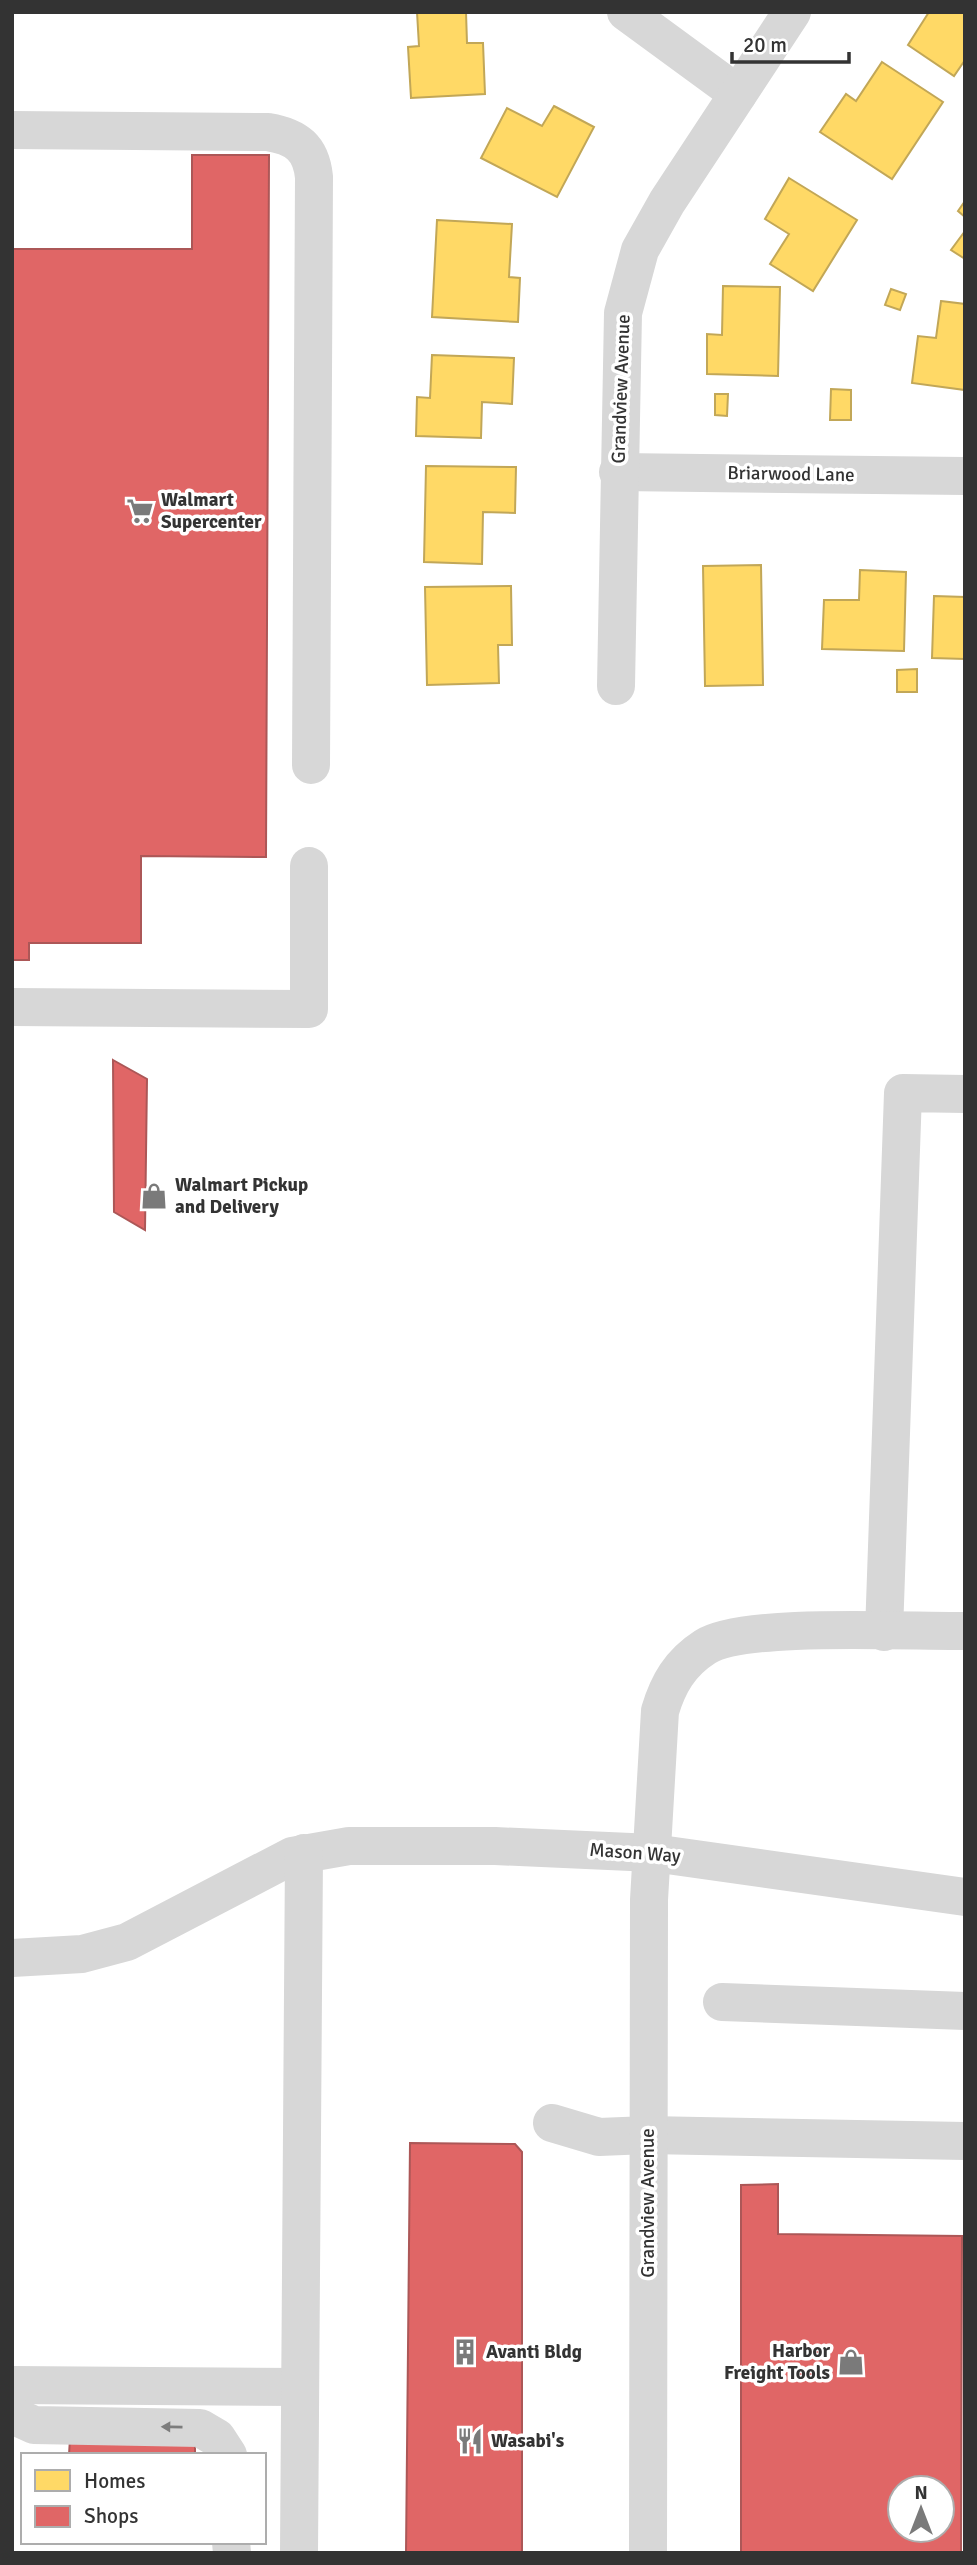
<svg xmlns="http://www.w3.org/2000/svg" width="977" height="2565" viewBox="0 0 977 2565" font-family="Signika,sans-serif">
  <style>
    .homes { fill: #ffd966; stroke: #c2a757; stroke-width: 2 }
    .shops { fill: #e06666; stroke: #ac5757; stroke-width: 2; fill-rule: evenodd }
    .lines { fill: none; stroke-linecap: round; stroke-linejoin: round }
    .minor { stroke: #d7d7d7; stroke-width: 38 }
    .oneway { fill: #7d7d7d }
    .labels { text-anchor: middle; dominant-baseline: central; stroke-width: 7; stroke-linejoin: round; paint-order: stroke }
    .street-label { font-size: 19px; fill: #333; stroke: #fff }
    .poi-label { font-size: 19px; font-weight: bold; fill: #333; stroke: #fff; text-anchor: start }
  </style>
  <rect width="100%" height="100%" fill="#fff"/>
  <g class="homes">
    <polygon points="417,12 466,12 467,43 483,43 485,94 411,98 408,47 419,46"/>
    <polygon points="965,12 965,60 954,76 908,45 929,12"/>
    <polygon points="882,62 943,102 892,179 820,132 846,94 856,101"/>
    <polygon points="554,106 594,127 557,197 481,158 507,108 542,126"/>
    <polygon points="789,178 857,220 813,291 770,264 789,234 765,219"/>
    <polygon points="965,201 965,217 958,211"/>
    <polygon points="437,220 512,224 509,277 520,278 518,322 432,317"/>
    <polygon points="965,231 965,259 951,250"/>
    <polygon points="723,286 780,287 778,376 707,374 707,334 722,335"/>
    <polygon points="891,289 906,294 900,310 885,305"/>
    <polygon points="941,301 965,304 965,390 912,383 918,336 936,338"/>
    <polygon points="432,355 514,358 512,404 482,402 481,438 416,436 417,397 430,398"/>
    <polygon points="831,389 851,390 851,420 830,420"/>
    <polygon points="715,394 728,394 727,416 715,415"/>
    <polygon points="426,466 516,467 515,513 483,512 482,564 424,562"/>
    <polygon points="761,565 763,685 705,686 703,566"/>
    <polygon points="860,570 906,572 904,651 822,649 824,600 859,600"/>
    <polygon points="511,586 512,645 498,645 499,683 427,685 425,587"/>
    <polygon points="934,596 965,597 965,659 932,658"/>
    <polygon points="917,669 917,692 897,692 897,670"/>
  </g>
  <g class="shops">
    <polygon points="192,155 269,155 266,857 141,856 141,943 29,943 29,960 12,960 12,249 192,249"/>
    <polygon points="113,1060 147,1079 145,1230 114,1212"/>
    <polygon points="410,2143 515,2144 522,2152 522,2553 406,2553"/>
    <path d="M778 2184V2234L962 2236 961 2553H741V2185ZM900 2488H942V2530H900Z"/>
    <polygon points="70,2438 195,2438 195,2455 69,2455"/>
  </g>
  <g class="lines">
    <g class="minor">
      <polyline points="626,12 738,94"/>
      <path d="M12 130 268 132C297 137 311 148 314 177L311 765"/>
      <polyline points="618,472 965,476"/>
      <polyline points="616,686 623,313 640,250 667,202 792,12"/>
      <polyline points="12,1007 309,1009 309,866"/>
      <polyline points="884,1632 903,1093 965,1094"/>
      <polyline points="12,1958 82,1954 127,1942 292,1856 349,1846 495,1846 653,1853 965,1897"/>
      <polyline points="722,2002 965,2011"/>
      <polyline points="552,2123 599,2137 648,2135 965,2141"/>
      <polyline points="12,2385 300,2387"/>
      <polyline points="12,2415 34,2425 200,2428 217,2438 228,2455"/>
      <polyline points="231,2542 232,2553"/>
      <polyline points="299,2553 304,1853"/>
      <path d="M648 2553 649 1900 660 1711C668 1684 680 1663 705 1647 743 1622 912 1632 965 1631"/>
    </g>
  </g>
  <defs><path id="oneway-solid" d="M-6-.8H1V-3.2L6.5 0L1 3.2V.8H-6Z" transform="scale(1.75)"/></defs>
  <use class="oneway" href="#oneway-solid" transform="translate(172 2427) rotate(-179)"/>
  <defs>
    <g id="supermarket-bare" transform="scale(2.1)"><path d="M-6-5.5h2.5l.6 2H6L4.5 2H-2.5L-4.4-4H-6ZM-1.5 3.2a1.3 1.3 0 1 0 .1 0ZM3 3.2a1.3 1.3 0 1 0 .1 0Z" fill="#7a7a7a" stroke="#fff" stroke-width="2.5" paint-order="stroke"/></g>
    <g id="shop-bare" transform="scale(2.1)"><path d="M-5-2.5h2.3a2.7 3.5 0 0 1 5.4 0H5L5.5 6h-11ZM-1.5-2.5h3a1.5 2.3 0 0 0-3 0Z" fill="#7a7a7a" stroke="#fff" stroke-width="2.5" paint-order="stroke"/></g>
    <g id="building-bare" transform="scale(2.1)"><path d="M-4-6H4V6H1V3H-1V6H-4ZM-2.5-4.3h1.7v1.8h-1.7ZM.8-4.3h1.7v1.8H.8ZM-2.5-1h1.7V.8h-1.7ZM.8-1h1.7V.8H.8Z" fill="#7a7a7a" stroke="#fff" stroke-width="2.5" paint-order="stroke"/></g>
    <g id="restaurant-bare" transform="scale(2.1)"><path d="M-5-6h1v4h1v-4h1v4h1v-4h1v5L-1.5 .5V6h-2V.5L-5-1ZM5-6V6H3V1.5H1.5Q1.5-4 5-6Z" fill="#7a7a7a" stroke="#fff" stroke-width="2.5" paint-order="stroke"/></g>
  </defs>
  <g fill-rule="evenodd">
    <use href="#supermarket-bare" x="140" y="511"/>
    <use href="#shop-bare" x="154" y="1196"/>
    <use href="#building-bare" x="465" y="2352"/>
    <use href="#shop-bare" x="851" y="2362"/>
    <use href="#restaurant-bare" x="470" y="2441"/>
  </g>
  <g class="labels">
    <g class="street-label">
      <text transform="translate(621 389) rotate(-88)">Grandview Avenue</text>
      <text transform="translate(791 474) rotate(1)">Briarwood Lane</text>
      <text transform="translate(635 1853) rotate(4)">Mason Way</text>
      <text transform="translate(648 2203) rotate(-90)">Grandview Avenue</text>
    </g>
    <g class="poi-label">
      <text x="161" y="500">Walmart<tspan x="161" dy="22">Supercenter</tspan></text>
      <text x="175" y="1185">Walmart Pickup<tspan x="175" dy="22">and Delivery</tspan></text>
      <text x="830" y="2351" text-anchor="end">Harbor<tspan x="830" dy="22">Freight Tools</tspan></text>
      <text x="486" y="2352">Avanti Bldg</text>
      <text x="491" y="2441">Wasabi's</text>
    </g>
  </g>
  <rect width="977" height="2565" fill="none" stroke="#333333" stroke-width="28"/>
  <rect x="21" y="2453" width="245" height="91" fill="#ffffff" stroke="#adadad" stroke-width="2"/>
  <rect x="35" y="2470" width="35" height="21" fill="#ffd966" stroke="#adadad" stroke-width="2"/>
  <text x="84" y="2488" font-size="21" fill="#333333">Homes</text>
  <rect x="35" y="2506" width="35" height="21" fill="#e06666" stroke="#adadad" stroke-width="2"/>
  <text x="84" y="2523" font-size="21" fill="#333333">Shops</text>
  <g transform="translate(921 2509)"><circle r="33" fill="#ffffff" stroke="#adadad" stroke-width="2"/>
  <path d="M0-5L12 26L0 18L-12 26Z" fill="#7a7a7a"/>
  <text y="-10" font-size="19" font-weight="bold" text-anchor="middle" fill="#333333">N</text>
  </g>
  <path d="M732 52v10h117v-10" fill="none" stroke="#333333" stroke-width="3.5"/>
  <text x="743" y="52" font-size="21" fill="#333333" stroke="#ffffff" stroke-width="5" paint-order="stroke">20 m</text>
</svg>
